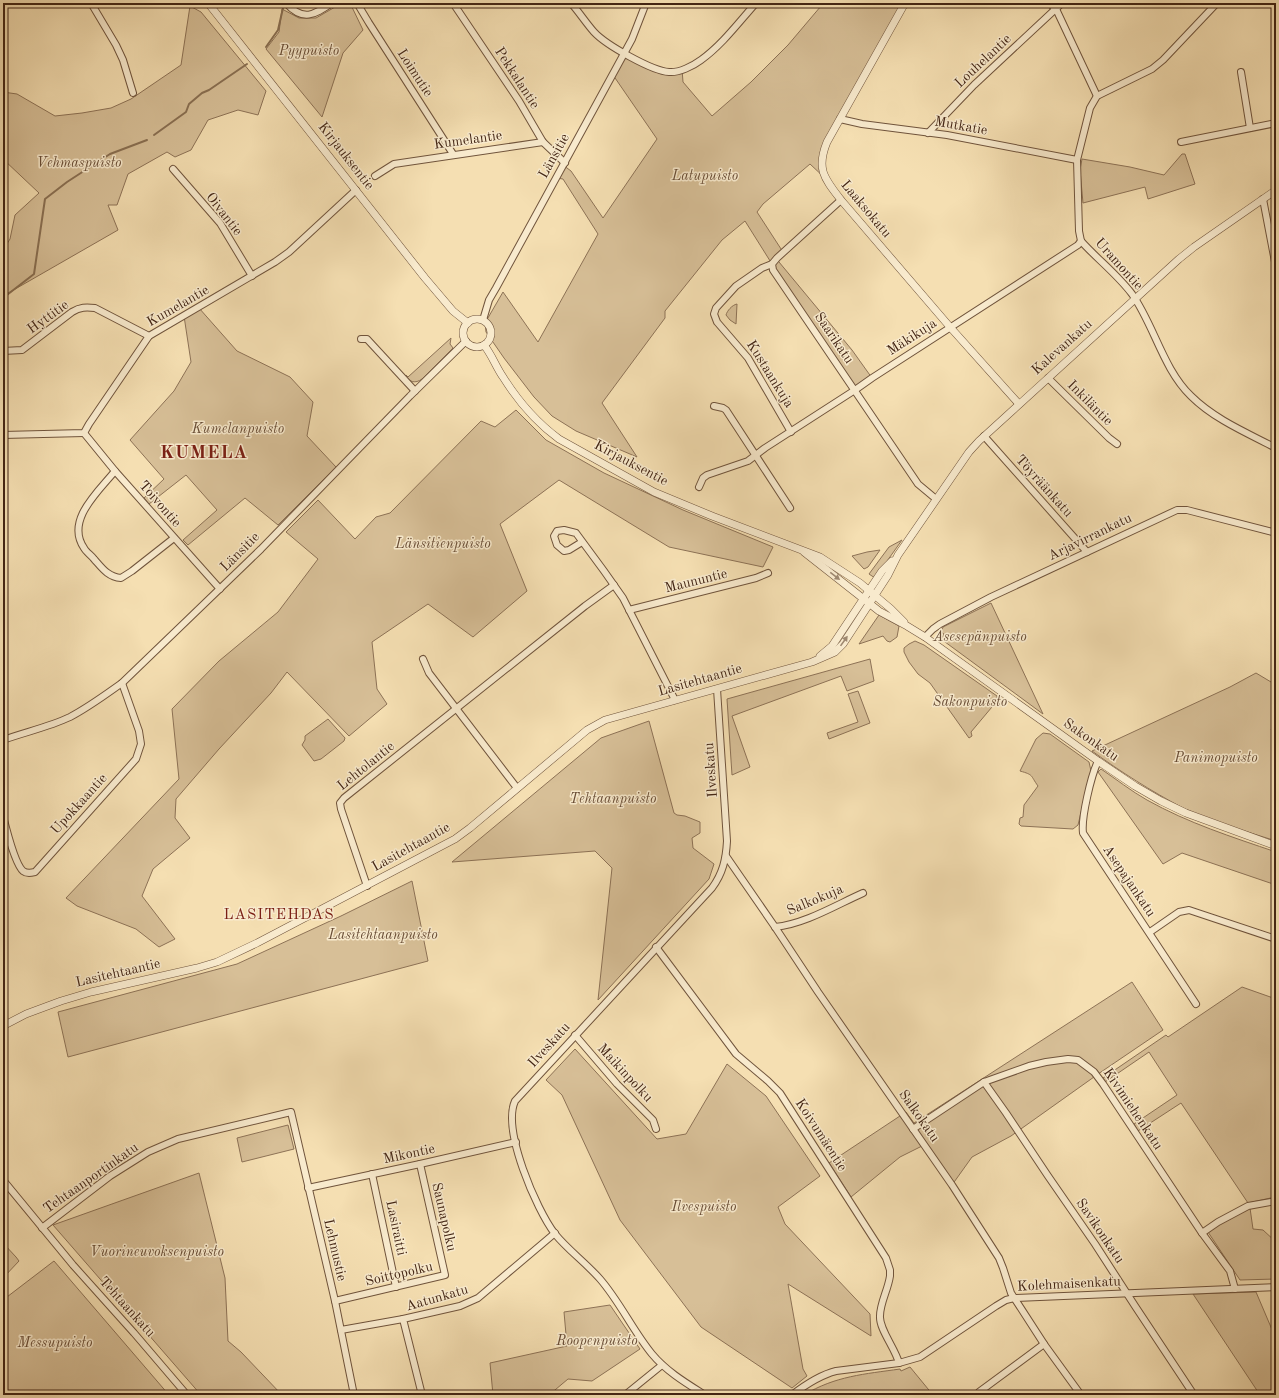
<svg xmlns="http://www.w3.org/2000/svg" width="1279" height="1398" viewBox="0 0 1279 1398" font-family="'Old Standard TT',serif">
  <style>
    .green { fill: #d7bf97; stroke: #8d7256 }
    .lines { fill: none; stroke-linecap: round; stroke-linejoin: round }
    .stream { stroke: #896f52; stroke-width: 2 }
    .minor-casing { stroke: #70543c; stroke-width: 8 }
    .tertiary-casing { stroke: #70543c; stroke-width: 8 }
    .minor { stroke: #f8eacd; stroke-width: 6 }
    .tertiary { stroke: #f8eacd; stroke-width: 7 }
    .oneway { fill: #9e8870 }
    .labels { text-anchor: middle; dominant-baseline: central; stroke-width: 3; stroke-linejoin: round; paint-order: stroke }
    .park-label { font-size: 14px; font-style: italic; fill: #684c35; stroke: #f8eacd }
    .street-label { font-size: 14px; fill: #432514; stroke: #f8eacd }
    .neighbourhood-label { font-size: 15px; letter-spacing: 1px; fill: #7a1f14; stroke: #f8eacd }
    .district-label { font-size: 18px; font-weight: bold; letter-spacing: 1px; fill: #7a1f14; stroke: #f8eacd }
  </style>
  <rect width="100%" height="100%" fill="#f5dfb2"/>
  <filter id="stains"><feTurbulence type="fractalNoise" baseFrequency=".005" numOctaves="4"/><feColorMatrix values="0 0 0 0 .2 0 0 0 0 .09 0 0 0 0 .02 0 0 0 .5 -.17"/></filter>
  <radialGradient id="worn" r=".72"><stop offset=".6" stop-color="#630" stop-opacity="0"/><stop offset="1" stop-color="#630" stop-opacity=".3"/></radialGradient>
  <g class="green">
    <polygon points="342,3 350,3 363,30 343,53 322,117 266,49 279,32 282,9 299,18 316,18"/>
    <polygon points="819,3 905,3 822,153 826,179 810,164 763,204 757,212 783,252 777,258 779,262 852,350 872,378 855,390 772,264 745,221 722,240 665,311 665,318 602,403 637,457 576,431 552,416 534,397 504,358 486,332 485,323 503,292 538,342 598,234 563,179 556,178 563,165 571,171 603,218 657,139 613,75 625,53 656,69 682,69 683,82 712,116 751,82 788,45 821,6"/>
    <polygon points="190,6 201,12 266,91 258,115 238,110 208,120 191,150 175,157 167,152 128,174 117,205 108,205 118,230 3,296 3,250 10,239 15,215 39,193 3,159 3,92 17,94 55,116 82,113 111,108 131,99 181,65"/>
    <polygon points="1182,154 1185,154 1195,184 1148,199 1145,187 1083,203 1080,170 1082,159 1130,167 1164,175"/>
    <path d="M737 304 736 324 730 320 726 315C727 311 732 305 737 304Z"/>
    <polygon points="199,308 237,351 290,377 313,402 307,436 336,467 278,525 245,498 188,545 183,540 217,510 186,475 149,504 144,498 164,479 130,440 174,391 191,362 184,316"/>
    <path d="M451 338 450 344 453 348 422 379C415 384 410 382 405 376L406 375 408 377Z"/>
    <polygon points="516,410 546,440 604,473 683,510 773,547 763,567 669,547 559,480 500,524 527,591 473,637 428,604 372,642 377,689 387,704 349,736 287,672 271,693 219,749 176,799 175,818 190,838 153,869 142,896 175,939 159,947 136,929 77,906 66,898 179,779 172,709 219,661 278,612 318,559 286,532 318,500 355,539 376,517 390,513 481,421 495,427"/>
    <polygon points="902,540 875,578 869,574 889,547"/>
    <polygon points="880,550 868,567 864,569 852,556 867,552"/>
    <polygon points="991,603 1043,714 941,639 944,634 941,632 943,627"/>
    <polygon points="879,615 899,626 897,637 890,642 887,641 883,636 859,644"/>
    <polygon points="915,641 924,645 997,696 997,701 971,732 972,736 969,738 930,683 918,674 909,662 904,652 904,648 909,644"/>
    <polygon points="870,659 874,681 847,691 841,676 732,716 750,767 732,775 727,699"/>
    <path d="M1256 673 1276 685V726L1271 729 1276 739V755L1274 756 1276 759V841C1245 831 1213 822 1183 808 1151 791 1121 772 1092 751L1230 687Z"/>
    <polygon points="858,691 870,723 829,739 827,733 858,722 848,694"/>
    <polygon points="328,719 345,738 344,741 321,759 314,761 302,745 305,740 305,736"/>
    <polygon points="649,721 674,813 677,815 685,816 700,822 700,833 692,838 693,848 714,864 709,879 598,1000 612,868 595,851 452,862 601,738"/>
    <path d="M1043 733 1050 734 1089 762 1091 771 1078 825 1073 829 1021 826 1019 824 1020 818 1023 817 1024 805 1038 786C1030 775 1034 775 1020 771L1036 739Z"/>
    <path d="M1101 769C1116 779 1131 791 1147 800 1188 823 1232 837 1276 852V885L1182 853 1163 864 1098 772Z"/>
    <polygon points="412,881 428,961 68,1057 58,1012 237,964 341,916"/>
    <polygon points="1132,982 1163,1030 1101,1072 1011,1136 972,1157 952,1185 926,1144 900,1157 851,1197 829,1163 906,1112 914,1123"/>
    <polygon points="1242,987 1276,999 1276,1195 1275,1197 1248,1203 1181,1103 1138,1131 1134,1124 1177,1095 1149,1052 1105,1082 1103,1078 1166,1035 1168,1037"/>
    <polygon points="575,1049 657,1139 686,1134 727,1064 766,1096 820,1176 778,1207 785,1224 870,1314 871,1336 788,1284 803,1369 807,1376 792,1388 701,1327 620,1220 562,1095 546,1080"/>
    <polygon points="288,1125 294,1149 242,1162 237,1138"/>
    <polygon points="199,1173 225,1278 228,1341 241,1352 282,1395 201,1395 53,1225"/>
    <polygon points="1250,1208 1253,1229 1263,1230 1276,1242 1276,1279 1240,1280 1208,1232 1219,1225"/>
    <polygon points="3,1243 16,1257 19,1261 3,1278"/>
    <polygon points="54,1261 169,1395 3,1395 3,1300"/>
    <polygon points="1256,1292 1276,1339 1276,1395 1260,1395 1193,1294"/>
    <polygon points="610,1305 640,1349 592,1381 568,1379 549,1395 493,1395 490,1363 567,1346 564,1312"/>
    <path d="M910 1367 933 1395H804C835 1376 865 1374 900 1369L901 1371Z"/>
  </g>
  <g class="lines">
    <g class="stream">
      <polyline points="266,47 278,30 283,8"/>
      <polyline points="154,135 186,112 189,104 202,93 209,90 247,64"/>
      <polyline points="3,298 34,274 45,199 67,182 110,154 147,140"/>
      <polyline points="1274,882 1276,883"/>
    </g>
    <g class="minor-casing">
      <g id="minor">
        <polyline points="91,3 116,45 123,60 133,93"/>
        <path d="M286 3C303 22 314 15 332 3"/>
        <polyline points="357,3 369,23 453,154"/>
        <polyline points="453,3 519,101 543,142 565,163"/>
        <path d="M571 3C579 12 586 23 594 32 606 45 652 71 669 72 679 73 693 66 701 60 722 45 739 22 756 3"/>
        <polyline points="1049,3 1056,9 1097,96"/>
        <path d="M1217 3 1163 60 1152 69 1097 96 1090 108 1077 160 1079 231 1081 241C1097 259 1117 274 1132 294 1154 325 1163 369 1191 396 1214 419 1247 433 1276 448"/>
        <polyline points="1241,72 1250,128"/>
        <polyline points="840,119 862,124 947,135 1077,160"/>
        <polyline points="928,133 974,85 1062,3"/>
        <polyline points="1181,142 1276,123"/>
        <polyline points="173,169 220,223 252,276"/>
        <polyline points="375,176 394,164 543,142"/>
        <polyline points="1263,199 1276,267"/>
        <polyline points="841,200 777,258 772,264 773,270 918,484 936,499"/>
        <polyline points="772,264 762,268 736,286 716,308 714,314 717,322 748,358 791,432"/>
        <polyline points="483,320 489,300 496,288 632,39 646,3"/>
        <polyline points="361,339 367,339 415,391"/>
        <path d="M3 351 22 350 72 312C80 307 86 307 95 308L149 336"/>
        <polyline points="1048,378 1109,438 1117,444"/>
        <polyline points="714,406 723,408 726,410 790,508"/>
        <polyline points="84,433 115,471 220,589"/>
        <polyline points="3,435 84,433 89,424 149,336 275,262 289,252 356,190"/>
        <polyline points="984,436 1087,552"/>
        <path d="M115 471C99 491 65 520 84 548 86 552 91 555 94 559 102 568 108 577 121 578L132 571 174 538"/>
        <polyline points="699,487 703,478 707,475 748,461 765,448 855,390 872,378 1078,245 1081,241"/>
        <polyline points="582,542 569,550 564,551 557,545 554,536 557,531 564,530 576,533 604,571 623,598 675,700"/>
        <polyline points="629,610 756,578 768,573"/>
        <polyline points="925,637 933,629 940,624 991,597 1177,510 1187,510 1276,533"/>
        <polyline points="423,659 429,673 517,788"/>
        <path d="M3 740C25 732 49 727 70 717 89 707 105 695 122 683L261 549 410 396 466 341"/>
        <path d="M1098 761C1091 776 1081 818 1083 833L1196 1004"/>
        <path d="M3 816C6 828 15 864 23 871 27 874 31 873 35 872L136 759 141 744 139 731 122 683"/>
        <polyline points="726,856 775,927 818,992 952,1185 999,1258 1003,1268 1011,1293 1044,1344 1081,1395"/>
        <polyline points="367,886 341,809 340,803 344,798 585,606 614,585"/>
        <path d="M775 927C805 924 836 905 863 893"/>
        <polyline points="1150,932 1179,912 1189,910 1276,939"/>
        <path d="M656 947 736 1054 768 1081 780 1093 886 1258 890 1270V1276C888 1290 880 1303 880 1316 879 1329 895 1348 899 1363"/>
        <polyline points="575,1035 617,1084 653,1120 656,1129"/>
        <polyline points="984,1082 1006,1113 1048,1176 1095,1244 1135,1306 1194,1395"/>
        <polyline points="913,1129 984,1082 1029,1066 1046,1062 1068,1059 1078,1060 1094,1072 1103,1084 1202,1233 1230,1271 1235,1289"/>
        <polyline points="372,1174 396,1287"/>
        <polyline points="3,1180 73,1265 134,1333 187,1395"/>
        <polyline points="308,1188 420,1164 516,1142"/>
        <polyline points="42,1228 110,1176 148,1152 178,1139 291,1112 335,1301 354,1395"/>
        <polyline points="1202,1233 1218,1222 1248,1206 1276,1201"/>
        <polyline points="335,1301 445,1275 420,1164"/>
        <polyline points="341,1330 403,1319"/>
        <polyline points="979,1392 1044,1344"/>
        <polyline points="422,1395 403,1319 460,1306 478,1298 555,1233"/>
        <polyline points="625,1395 662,1365"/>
        <path d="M705 1395C686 1383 666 1371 652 1354 633 1331 620 1302 600 1279 586 1263 568 1250 555 1234 536 1209 502 1130 515 1101L712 888C723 873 726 859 727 841L717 689"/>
        <path d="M792 1395C805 1385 820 1375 836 1371L899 1363 920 1357 996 1306 1006 1300 1014 1298 1276 1287"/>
      </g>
    </g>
    <g class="tertiary-casing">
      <g id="tertiary">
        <polyline points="208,3 425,278 453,311 468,323"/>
        <path d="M905 3 827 142C816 169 824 178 841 200L950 327 1019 404"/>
        <circle cx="477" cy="333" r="14"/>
        <path d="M484 345C492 355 496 367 503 377 518 401 536 422 559 439L654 492 712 516 820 557 860 583 891 609 904 622"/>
        <polyline points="804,552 879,611 907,626 925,637 1098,761 1135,786 1161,801 1186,813 1276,846"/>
        <polyline points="820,656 832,646 882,571 892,561"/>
        <polyline points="3,1026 26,1014 61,1001 91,992 197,968 217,962 257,943 455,839 470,828 587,730 605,720 812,662 835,652 843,644 888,575 898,555 969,452 979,441 1179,259 1194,247 1276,190"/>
      </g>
    </g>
    <use href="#minor" class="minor"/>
    <use href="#tertiary" class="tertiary"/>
  </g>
  <defs><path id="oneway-solid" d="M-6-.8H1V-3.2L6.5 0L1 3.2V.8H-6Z"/></defs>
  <g class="oneway">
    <use href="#oneway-solid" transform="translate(835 576) rotate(38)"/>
    <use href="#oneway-solid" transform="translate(844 641) rotate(-55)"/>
  </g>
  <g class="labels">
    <g class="park-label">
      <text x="309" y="51">Pyypuisto</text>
      <text x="79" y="163">Vehmaspuisto</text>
      <text x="705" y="176">Latupuisto</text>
      <text x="238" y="429">Kumelanpuisto</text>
      <text x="443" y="544">Länsitienpuisto</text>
      <text x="980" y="637">Asesepänpuisto</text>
      <text x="970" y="702">Sakonpuisto</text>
      <text x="1216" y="758">Panimopuisto</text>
      <text x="613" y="799">Tehtaanpuisto</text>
      <text x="383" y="935">Lasitehtaanpuisto</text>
      <text x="704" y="1207">Ilvespuisto</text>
      <text x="157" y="1252">Vuorineuvoksenpuisto</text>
      <text x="597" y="1341">Roopenpuisto</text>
      <text x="55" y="1343">Messupuisto</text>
    </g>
    <g class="street-label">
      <text transform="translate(983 61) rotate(-43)">Louhelantie</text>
      <text transform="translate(415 73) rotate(57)">Loimutie</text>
      <text transform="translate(517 78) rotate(57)">Pekkalantie</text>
      <text transform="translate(961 126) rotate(10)">Mutkatie</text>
      <text transform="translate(468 140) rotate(-8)">Kumelantie</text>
      <text transform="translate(346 156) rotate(52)">Kirjauksentie</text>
      <text transform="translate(554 156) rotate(-61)">Länsitie</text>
      <text transform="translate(866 209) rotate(50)">Laaksokatu</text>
      <text transform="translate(224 214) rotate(52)">Oivantie</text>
      <text transform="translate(1119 264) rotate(48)">Uramontie</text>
      <text transform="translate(178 306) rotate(-30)">Kumelantie</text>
      <text transform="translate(48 317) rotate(-36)">Hyttitie</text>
      <text transform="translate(912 337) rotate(-33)">Mäkikuja</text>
      <text transform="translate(834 338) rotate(56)">Saarikatu</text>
      <text transform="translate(1062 347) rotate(-42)">Kalevankatu</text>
      <text transform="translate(770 374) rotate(58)">Kustaankuja</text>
      <text transform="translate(1090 403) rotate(45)">Inkiläntie</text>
      <text transform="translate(631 463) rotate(28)">Kirjauksentie</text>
      <text transform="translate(1044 486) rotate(48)">Töyräänkatu</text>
      <text transform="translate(160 504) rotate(49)">Toivontie</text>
      <text transform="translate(1090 537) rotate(-26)">Arjavirrankatu</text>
      <text transform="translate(240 552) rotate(-45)">Länsitie</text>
      <text transform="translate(696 581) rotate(-14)">Maununtie</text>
      <text transform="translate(700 680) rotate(-16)">Lasitehtaantie</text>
      <text transform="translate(1091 740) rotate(35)">Sakonkatu</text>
      <text transform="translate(366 766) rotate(-39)">Lehtolantie</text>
      <text transform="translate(711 770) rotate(-94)">Ilveskatu</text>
      <text transform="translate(79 804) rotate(-48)">Upokkaantie</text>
      <text transform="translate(411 847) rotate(-29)">Lasitehtaantie</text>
      <text transform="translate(1129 881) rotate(56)">Asepajankatu</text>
      <text transform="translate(815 900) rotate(-23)">Salkokuja</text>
      <text transform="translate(118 973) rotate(-13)">Lasitehtaantie</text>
      <text transform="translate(549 1045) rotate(-48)">Ilveskatu</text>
      <text transform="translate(625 1073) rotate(47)">Maikinpolku</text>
      <text transform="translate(1133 1109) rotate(56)">Kivimiehenkatu</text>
      <text transform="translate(919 1116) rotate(55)">Salkokatu</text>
      <text transform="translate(821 1135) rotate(57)">Koivumäentie</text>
      <text transform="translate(409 1154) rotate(-12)">Mikontie</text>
      <text transform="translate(91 1178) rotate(-35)">Tehtaanportinkatu</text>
      <text transform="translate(444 1217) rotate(77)">Saunapolku</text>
      <text transform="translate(396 1228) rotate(78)">Lasiraitti</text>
      <text transform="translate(1100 1231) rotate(56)">Savikonkatu</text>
      <text transform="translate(335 1250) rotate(77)">Lehmustie</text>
      <text transform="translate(399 1274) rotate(-13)">Soittopolku</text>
      <text transform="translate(1069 1284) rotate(-3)">Kolehmaisenkatu</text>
      <text transform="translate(437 1298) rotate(-16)">Aatunkatu</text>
      <text transform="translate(127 1307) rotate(48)">Tehtaankatu</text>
    </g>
    <g class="neighbourhood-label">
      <text x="279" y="915">LASITEHDAS</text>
    </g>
    <g class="district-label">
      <text x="204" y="453">KUMELA</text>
    </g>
  </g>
  <rect width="1279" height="1398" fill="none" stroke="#f5dfb2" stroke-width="16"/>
  <rect x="4" y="4" width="1271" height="1390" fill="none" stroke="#432514" stroke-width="2"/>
  <rect x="8" y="8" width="1263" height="1382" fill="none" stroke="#432514"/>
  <rect width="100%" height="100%" filter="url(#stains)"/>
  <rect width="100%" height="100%" fill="url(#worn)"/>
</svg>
